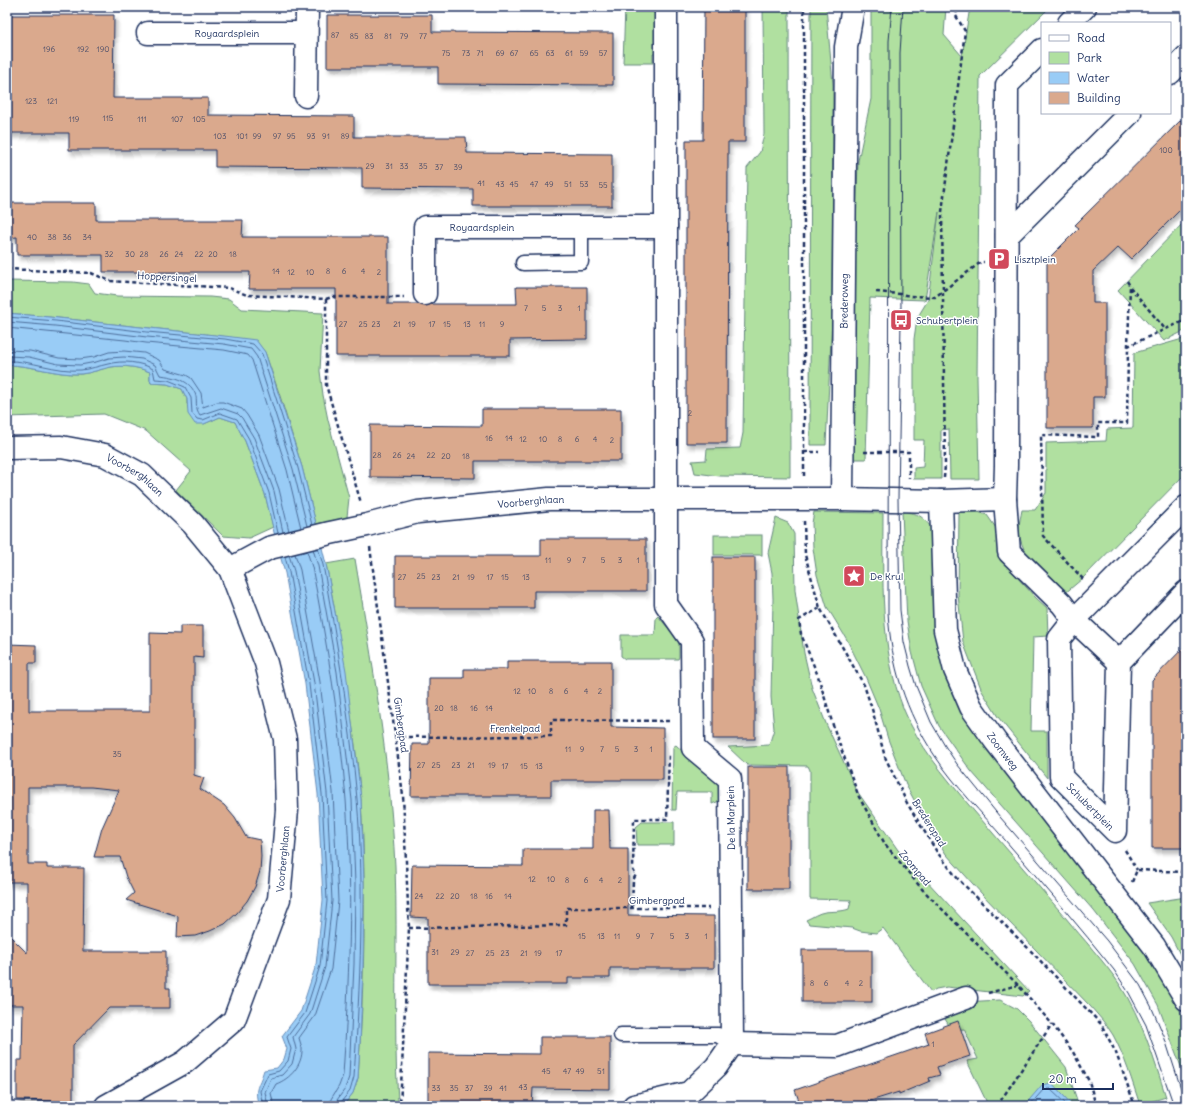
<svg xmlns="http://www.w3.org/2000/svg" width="1193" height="1113" viewBox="0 0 1193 1113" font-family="Delius,sans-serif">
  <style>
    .green { fill: #b0e0a0; stroke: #66887f }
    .water { fill: #99ccf6; stroke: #678db9 }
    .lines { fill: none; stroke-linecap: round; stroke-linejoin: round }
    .shore { stroke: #4d6e9b; stroke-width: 1 }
    .building { fill: #daa98d; stroke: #1b2f5e; filter: url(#shadow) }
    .service-casing { stroke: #1b2f5e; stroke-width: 17 }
    .minor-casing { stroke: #1b2f5e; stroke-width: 25 }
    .path { stroke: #1b2f5e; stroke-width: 2.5; stroke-dasharray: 4 3; stroke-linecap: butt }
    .service { stroke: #fff; stroke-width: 14 }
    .minor { stroke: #fff; stroke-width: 22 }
    .tram { stroke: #1b2f5e; stroke-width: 1 }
    .labels { text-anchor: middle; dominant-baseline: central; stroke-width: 3; stroke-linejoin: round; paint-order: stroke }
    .number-label { font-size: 8px; fill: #4b4e6a }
    .street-label { font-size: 10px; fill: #1b2f5e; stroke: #fff }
    .poi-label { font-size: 10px; fill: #1b2f5e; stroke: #fff; text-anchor: start }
  </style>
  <defs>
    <filter id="shadow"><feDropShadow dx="2.5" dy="4.5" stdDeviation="2" flood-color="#0004"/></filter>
  </defs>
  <rect width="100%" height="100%" fill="#fff"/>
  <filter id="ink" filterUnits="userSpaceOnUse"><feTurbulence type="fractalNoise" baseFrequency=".025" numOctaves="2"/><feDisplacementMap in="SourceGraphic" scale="8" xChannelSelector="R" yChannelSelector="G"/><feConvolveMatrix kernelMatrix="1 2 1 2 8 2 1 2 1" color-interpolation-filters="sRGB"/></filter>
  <g filter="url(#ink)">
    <g class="green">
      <polygon points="625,7 658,7 658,54 653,54 653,63 623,63"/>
      <polygon points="763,7 789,7 790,477 720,476 695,473 692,461 706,460 707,449 740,448 743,433 747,168 760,152 764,134"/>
      <polygon points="811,7 826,7 833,85 832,318 826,445 810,445"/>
      <polygon points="871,7 946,7 944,35 962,56 970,7 1050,7 980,76 977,378 979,479 950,479 949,429 941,430 941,479 914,479 914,468 923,467 924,440 914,440 914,339 917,318 928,300 939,212 925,300 870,298 866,459 849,459 858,161 871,99"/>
      <polygon points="1186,220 1186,330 1164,341 1118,290"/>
      <path d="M7 281 73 282 89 284 95 293 117 296 210 297 229 299 242 309 323 313 320 371 323 395 328 420 349 498 347 517 340 523 317 528 302 467 280 396 265 352 256 341C220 335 185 332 150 328 102 323 55 317 7 313Z"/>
      <path d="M1186 338V473L1082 579 1064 594C1046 575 1019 557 1019 528 1019 522 1021 516 1022 510H1035L1046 493V443L1106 441 1107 429 1133 428 1134 353Z"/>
      <path d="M7 365C32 365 55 375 81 374 91 373 101 369 111 367 124 365 138 367 150 372V380L151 383 167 384 182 389 187 399V404L204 424 220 417 235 422 245 441 265 494 273 527 249 538 223 536 176 490 191 471 146 431 104 414 7 417Z"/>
      <path d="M814 512 883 513C883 578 879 648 904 710 918 745 944 775 968 804 1000 842 1033 879 1065 917 1083 939 1104 961 1120 985 1142 1019 1154 1059 1166 1097L1140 1105C1132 1081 1125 1057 1113 1035 1107 1025 1098 1015 1090 1006L982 894 946 854 926 822 906 785 888 739 879 709 866 678 846 638 827 607 817 575 813 548 812 523Z"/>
      <path d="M902 512C920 513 921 516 932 528L937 635 1118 916 1151 960 1177 1001 1186 1029V1080L1158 1005 1135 964 1094 911 971 771 939 726 921 686 912 652 907 621Z"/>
      <polygon points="959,512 978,512 987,515 996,528 998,550 1006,565 1036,598 1047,608 1048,636 1033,637 1031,731 1047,731 1047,778 998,717 982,691 963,642 958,595"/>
      <path d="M776 518 788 523 794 534 795 590 804 653 812 688 827 726 857 791 898 850 1029 991 1023 996 947 987 936 989 931 992 883 928 876 933 860 931 852 928 809 924 806 920C813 917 818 913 825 912 833 911 841 912 849 909L851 900 810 899V770L808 766 747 765 728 747 769 745 774 729 771 697 773 599 772 573 768 553Z"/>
      <rect x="714" y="535" width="48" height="20"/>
      <path d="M355 559C372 660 390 763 395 866 398 944 393 1023 398 1102L392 1106H343L353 1093 358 1078C364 986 367 893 361 800 358 762 352 724 347 686 341 645 334 604 326 564Z"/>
      <polygon points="658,616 679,641 679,657 678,659 625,659 621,656 621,635 655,635 656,618"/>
      <polygon points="676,745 720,786 719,801 712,804 712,792 677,792 676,810 672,810 673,747"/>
      <polygon points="642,822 674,822 674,845 637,845 636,827"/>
      <polygon points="1186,897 1186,966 1171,937 1147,903"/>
      <polygon points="1000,1000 1017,1009 1029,1021 1066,1067 1079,1106 1073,1106 1051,1083 1024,1106 985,1106 988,1105 967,1061 978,1059 964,1029 952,1030 938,1008 946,1003"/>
    </g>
    <g class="water">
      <path d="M7 313C55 317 102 323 150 328 185 332 220 335 256 340L265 352 302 467 326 564 346 671 361 799 364 884 363 964 360 1044 358 1078 353 1093 343 1106H259C253 1088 259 1087 264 1070L277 1068 284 1059 287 1049 282 1036 301 1011 316 965 323 900 318 794 305 684 285 573 276 541 265 494 245 441 235 422 220 417 204 424H195L188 414 187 399 182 389 167 384 151 383 150 380V372C138 367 124 365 111 367 101 369 91 373 81 374 55 375 32 365 7 365Z"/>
      <polygon points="1052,1083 1073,1106 1024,1106 1042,1085"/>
    </g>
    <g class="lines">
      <g class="shore">
        <polyline points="7,317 56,321 147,332 225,339 253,344 262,354 276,398 298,468 312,525"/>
        <polyline points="7,322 55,326 147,337 224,344 251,349 257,357 293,469 307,526"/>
        <polyline points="7,328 125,340 146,343 224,350 248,355 252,360 287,470 301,528"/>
        <polyline points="7,350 30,351 59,358 80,359 94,357 109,352 124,351 144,353 159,360 165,369 186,375 191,378 201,393 203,407 217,402 223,402 242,409 247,415 259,435 279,489 289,531"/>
        <path d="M7 356 29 357 58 364 80 365 96 362 109 358 124 357 142 359 155 365 160 375C175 377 191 380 196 396 197 403 195 408 200 415L221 408 238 414 242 418 254 438 274 491 283 532"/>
        <path d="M7 361C32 360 55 372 81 370 90 369 99 366 108 364 122 360 141 362 153 369L155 379 168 380 185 387 191 398 192 413 197 419 203 420 220 413 237 419 249 439 269 493 278 533"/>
        <path d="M318 548 323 565C337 642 350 720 357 799 365 891 360 985 354 1077L350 1091 341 1102V1106"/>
        <polyline points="313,549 318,566 337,672 352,800 355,884 354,964 349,1077 345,1089 337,1100 336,1106"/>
        <path d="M307 551 312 567C327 644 340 722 346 800 353 892 349 984 343 1075L339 1086 331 1099 330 1106"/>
        <polyline points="263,1106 260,1091 268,1074 279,1071 288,1061 291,1049 287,1037 305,1013 320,966 327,901 322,794 309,684 289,572 285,557"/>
        <polyline points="268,1106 265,1092 271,1078 282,1075 292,1064 296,1049 293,1037 310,1014 325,967 332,901 327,793 314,683 294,571 289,555"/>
        <path d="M274 1106 271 1093 276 1084C290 1079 303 1065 302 1048 301 1045 300 1041 299 1038L315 1016 331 969 338 901 333 792 320 682 300 570 295 554"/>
        <polyline points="1029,1106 1044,1089 1049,1088 1068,1106"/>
      </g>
    </g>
    <g class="building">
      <polygon points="704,7 745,7 745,142 728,142 727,443 686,443 686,140 703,140"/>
      <polygon points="7,15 114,15 113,98 208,98 208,115 354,116 354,137 466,137 467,153 612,154 612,206 473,206 473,189 362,188 362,168 215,167 215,150 69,150 69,133 7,133"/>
      <polygon points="327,15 432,15 432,32 613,33 613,85 438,84 438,67 327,67"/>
      <polygon points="1186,115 1186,204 1131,259 1118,247 1093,271 1093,303 1105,303 1105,397 1093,397 1093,428 1047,428 1047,260 1079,228 1075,225"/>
      <polygon points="7,203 96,203 96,220 243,220 242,237 388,237 388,304 418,304 425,306 432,304 517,304 516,287 587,287 587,339 510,340 510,356 336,356 336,289 249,289 250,272 103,272 103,255 17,255 17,237 7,238"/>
      <polygon points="482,409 621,409 621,461 475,461 475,478 370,477 370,425 482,426"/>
      <polygon points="541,539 646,539 646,591 534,591 534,608 395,608 395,556 541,556"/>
      <rect x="713" y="557" width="42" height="182"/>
      <polygon points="180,626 203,626 203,658 194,657 194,775 204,778 200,789 224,805 235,818 246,837 260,840 261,856 260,871 255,887 247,901 237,913 225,924 210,931 195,936 177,937 178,916 126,900 134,893 126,877 120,857 94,857 102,828 119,790 91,787 28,787 28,864 47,864 47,868 84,868 83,951 166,951 166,988 170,988 170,1008 109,1008 73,1045 73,1105 52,1105 52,1101 17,1100 17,1060 22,1060 23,1005 7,1005 7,933 27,953 27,882 7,882 7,644 36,645 36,663 29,663 29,711 150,711 150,633 180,634"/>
      <polygon points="1186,645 1186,848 1152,848 1152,680"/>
      <polygon points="507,661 611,661 611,727 663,728 663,780 551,780 551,796 411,796 412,744 429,744 429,678 464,678 464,669 507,669"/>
      <rect x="748" y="767" width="41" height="122"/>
      <polygon points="593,810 609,810 610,849 628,849 628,915 714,916 714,968 610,968 610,978 568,978 568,984 428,984 428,918 411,917 412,865 523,866 523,849 593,849"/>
      <rect x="802" y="950" width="70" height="52"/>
      <polygon points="958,1021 970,1056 937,1067 940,1075 929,1078 930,1081 899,1094 899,1092 864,1103 847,1106 801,1106 795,1090 929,1044 925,1033"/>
      <polygon points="540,1037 610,1037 610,1089 533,1088 532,1106 428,1105 428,1053 540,1054"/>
    </g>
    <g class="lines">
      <g class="service-casing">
        <g id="service">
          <polyline points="523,263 581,262 581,227"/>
          <polyline points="621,1035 718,1035 732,1044"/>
        </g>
      </g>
      <g class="minor-casing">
        <g id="minor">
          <polyline points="1069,23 1085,7"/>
          <path id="s1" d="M148 33H306"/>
          <polyline points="1042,50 1007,85 1006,465 1005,499 1009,552 1062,604 1074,620 1119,662"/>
          <polyline points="1170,73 1186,57"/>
          <polyline points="306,96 307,7"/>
          <polyline points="1007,236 1130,113"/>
          <path id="s2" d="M425 294V227H666"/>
          <path id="s3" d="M7 448 61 447 105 455 142 475 193 524 230 569 266 663 285 739 287 810 279 899 234 1020 185 1062 106 1106"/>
          <path id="s4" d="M842 499 846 47 853 7"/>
          <path id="s5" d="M941 501 945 630 955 670 971 707 996 742 1154 946 1186 999"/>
          <path id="s6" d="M1186 507 1074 620 1059 639 1061 777 1115 831 1119 662 1186 592"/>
          <path id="s7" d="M230 569 269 548 330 533 367 525 418 512 549 499H842L941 501 1005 499"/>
          <polyline points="732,1044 837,1046 966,998"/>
          <polyline points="634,1106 689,1093 716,1067 732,1044 730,779 693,748 692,641 666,604 666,7"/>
        </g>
      </g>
      <g class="path">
        <polyline points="7,269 91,273 110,281 229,288 247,295 326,299 326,385 361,503"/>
        <polyline points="1127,281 1130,286 1128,346"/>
        <polyline points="1130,287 1165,329"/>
        <polyline points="876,292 900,294 910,296 935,297 981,262 984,262"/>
        <polyline points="326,299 332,297 404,297"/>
        <polyline points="804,452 819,452"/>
        <polyline points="864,452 909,452 909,478"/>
        <polyline points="804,476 804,7"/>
        <polyline points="944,478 945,465 942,212 965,31 956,16 957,7"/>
        <polyline points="804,521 805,555 820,608 864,685 872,709 885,757 907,803 937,852 958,879 1030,950 1101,1024 1116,1053 1135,1106"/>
        <polyline points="370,547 403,795 409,928 400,1106"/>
        <polyline points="1083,579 1043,536 1041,435 1098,437 1098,423 1127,423 1128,346 1186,320"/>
        <polyline points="820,608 799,620 801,634 818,676 836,735 859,797 885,844 922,889 1018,985 1052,1024 1073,1052 1089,1081 1096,1106"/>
        <polyline points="394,737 551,736 551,720 670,721"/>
        <polyline points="1125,850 1137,870"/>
        <polyline points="1132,882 1137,870 1186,872"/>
        <polyline points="632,907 633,880 636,875 633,870 634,819 667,819 669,753"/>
        <polyline points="409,928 566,925 566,908 709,908"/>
        <polyline points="988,993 1018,985"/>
        <polyline points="997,1106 1052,1024"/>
      </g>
      <use href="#service" class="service"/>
      <use href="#minor" class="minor"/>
      <g class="tram">
        <path d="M892 7 889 41 888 612C891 665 905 711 935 756 955 786 982 813 1005 840 1042 883 1079 926 1114 970L1129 993 1146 1025 1174 1106"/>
        <polyline points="903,7 900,53 901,320 898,499 900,610 904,642 910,666 916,686 931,722 945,746 957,764 1000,817 1107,941 1140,985 1151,1006 1164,1036 1186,1104"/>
      </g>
    </g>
  </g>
  <defs>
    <g id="parking-square" transform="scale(1.15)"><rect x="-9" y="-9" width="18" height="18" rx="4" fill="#d1495b" stroke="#fff"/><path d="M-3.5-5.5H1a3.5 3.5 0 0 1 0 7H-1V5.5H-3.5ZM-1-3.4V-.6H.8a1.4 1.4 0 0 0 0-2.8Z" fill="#fff"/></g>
    <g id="bus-square" transform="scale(1.15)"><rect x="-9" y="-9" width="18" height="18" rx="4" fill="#d1495b" stroke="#fff"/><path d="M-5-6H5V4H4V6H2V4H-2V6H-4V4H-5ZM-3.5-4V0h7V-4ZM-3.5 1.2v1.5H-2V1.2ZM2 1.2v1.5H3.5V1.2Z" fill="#fff"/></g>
    <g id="sight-square" transform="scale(1.15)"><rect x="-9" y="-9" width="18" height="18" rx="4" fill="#d1495b" stroke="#fff"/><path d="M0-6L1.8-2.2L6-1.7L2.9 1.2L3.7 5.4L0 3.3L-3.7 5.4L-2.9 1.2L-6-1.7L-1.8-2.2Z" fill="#fff"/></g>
  </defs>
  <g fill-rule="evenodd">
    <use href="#parking-square" x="999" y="259"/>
    <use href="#bus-square" x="901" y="320"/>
    <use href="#sight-square" x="854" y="576"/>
  </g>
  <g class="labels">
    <g class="number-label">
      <text x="335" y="35">87</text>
      <text x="354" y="36">85</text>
      <text x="369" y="36">83</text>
      <text x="388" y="36">81</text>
      <text x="404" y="36">79</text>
      <text x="423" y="36">77</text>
      <text x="49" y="49">196</text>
      <text x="83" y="49">192</text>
      <text x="103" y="49">190</text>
      <text x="446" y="53">75</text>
      <text x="466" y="53">73</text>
      <text x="480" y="53">71</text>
      <text x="500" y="53">69</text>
      <text x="514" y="53">67</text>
      <text x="534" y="53">65</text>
      <text x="550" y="53">63</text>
      <text x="569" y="53">61</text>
      <text x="584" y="53">59</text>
      <text x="603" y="53">57</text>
      <text x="31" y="101">123</text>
      <text x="52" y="101">121</text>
      <text x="108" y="118">115</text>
      <text x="74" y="119">119</text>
      <text x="142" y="119">111</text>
      <text x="177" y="119">107</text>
      <text x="199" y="119">105</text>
      <text x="220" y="136">103</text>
      <text x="242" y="136">101</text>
      <text x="257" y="136">99</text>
      <text x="277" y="136">97</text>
      <text x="291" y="136">95</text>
      <text x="311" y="136">93</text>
      <text x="326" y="136">91</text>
      <text x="345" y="136">89</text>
      <text x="1166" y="150">100</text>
      <text x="370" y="166">29</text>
      <text x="389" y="166">31</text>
      <text x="404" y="166">33</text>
      <text x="423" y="166">35</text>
      <text x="439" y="167">37</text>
      <text x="458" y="167">39</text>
      <text x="481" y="183">41</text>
      <text x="500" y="184">43</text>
      <text x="514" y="184">45</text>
      <text x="534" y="184">47</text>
      <text x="549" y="184">49</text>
      <text x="568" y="184">51</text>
      <text x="584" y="184">53</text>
      <text x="603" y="185">55</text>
      <text x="32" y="237">40</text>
      <text x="52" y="237">38</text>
      <text x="67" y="237">36</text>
      <text x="87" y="237">34</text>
      <text x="109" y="254">32</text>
      <text x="130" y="254">30</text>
      <text x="144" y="254">28</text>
      <text x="164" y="254">26</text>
      <text x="179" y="254">24</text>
      <text x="199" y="254">22</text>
      <text x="213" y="254">20</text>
      <text x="233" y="254">18</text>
      <text x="276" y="271">14</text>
      <text x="328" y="271">8</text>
      <text x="344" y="271">6</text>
      <text x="363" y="271">4</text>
      <text x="291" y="272">12</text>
      <text x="310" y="272">10</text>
      <text x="379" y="272">2</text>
      <text x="526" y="308">7</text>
      <text x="544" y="308">5</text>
      <text x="560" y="308">3</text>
      <text x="579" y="308">1</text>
      <text x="343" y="324">27</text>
      <text x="363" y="324">25</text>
      <text x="376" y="324">23</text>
      <text x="397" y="324">21</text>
      <text x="412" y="324">19</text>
      <text x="432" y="324">17</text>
      <text x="447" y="324">15</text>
      <text x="467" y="324">13</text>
      <text x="482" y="324">11</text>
      <text x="502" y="324">9</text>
      <text x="690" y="413">2</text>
      <text x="489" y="438">16</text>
      <text x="509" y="438">14</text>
      <text x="523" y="439">12</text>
      <text x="543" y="439">10</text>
      <text x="560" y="439">8</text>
      <text x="577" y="439">6</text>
      <text x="595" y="439">4</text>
      <text x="612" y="440">2</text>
      <text x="377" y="455">28</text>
      <text x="397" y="455">26</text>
      <text x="431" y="455">22</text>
      <text x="411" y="456">24</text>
      <text x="446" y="456">20</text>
      <text x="466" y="456">18</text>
      <text x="548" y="560">11</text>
      <text x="569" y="560">9</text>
      <text x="584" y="560">7</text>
      <text x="603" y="560">5</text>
      <text x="620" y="560">3</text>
      <text x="638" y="560">1</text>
      <text x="421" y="576">25</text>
      <text x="402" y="577">27</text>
      <text x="436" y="577">23</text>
      <text x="456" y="577">21</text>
      <text x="471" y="577">19</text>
      <text x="490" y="577">17</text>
      <text x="505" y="577">15</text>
      <text x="526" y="577">13</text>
      <text x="517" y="691">12</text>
      <text x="532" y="691">10</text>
      <text x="551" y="691">8</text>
      <text x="566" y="691">6</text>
      <text x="586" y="691">4</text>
      <text x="600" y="691">2</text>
      <text x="439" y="708">20</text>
      <text x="454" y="708">18</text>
      <text x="474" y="708">16</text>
      <text x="489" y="708">14</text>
      <text x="568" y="749">11</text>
      <text x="582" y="749">9</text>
      <text x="602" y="749">7</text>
      <text x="617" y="749">5</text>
      <text x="636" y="749">3</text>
      <text x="651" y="749">1</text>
      <text x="117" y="754">35</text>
      <text x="421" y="765">27</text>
      <text x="436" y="765">25</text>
      <text x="456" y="765">23</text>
      <text x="471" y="765">21</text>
      <text x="492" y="765">19</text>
      <text x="505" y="766">17</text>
      <text x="524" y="766">15</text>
      <text x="539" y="766">13</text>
      <text x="532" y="879">12</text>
      <text x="551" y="879">10</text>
      <text x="567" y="880">8</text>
      <text x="586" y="880">6</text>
      <text x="601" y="880">4</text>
      <text x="620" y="880">2</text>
      <text x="419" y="896">24</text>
      <text x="440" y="896">22</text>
      <text x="455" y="896">20</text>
      <text x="474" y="896">18</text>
      <text x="489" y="896">16</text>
      <text x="508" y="896">14</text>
      <text x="582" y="936">15</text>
      <text x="601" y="936">13</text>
      <text x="617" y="936">11</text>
      <text x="638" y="936">9</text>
      <text x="652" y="936">7</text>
      <text x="672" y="936">5</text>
      <text x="687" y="936">3</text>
      <text x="706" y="936">1</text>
      <text x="435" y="952">31</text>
      <text x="455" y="952">29</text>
      <text x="470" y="953">27</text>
      <text x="490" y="953">25</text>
      <text x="505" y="953">23</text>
      <text x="524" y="953">21</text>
      <text x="538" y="953">19</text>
      <text x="559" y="953">17</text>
      <text x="812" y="983">8</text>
      <text x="826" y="983">6</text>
      <text x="847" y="983">4</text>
      <text x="861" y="983">2</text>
      <text x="933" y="1044">1</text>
      <text x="546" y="1071">45</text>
      <text x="567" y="1071">47</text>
      <text x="580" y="1071">49</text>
      <text x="601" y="1071">51</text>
      <text x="523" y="1087">43</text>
      <text x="436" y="1088">33</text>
      <text x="454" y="1088">35</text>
      <text x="469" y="1088">37</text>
      <text x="488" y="1088">39</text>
      <text x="503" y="1088">41</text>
    </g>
    <g class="street-label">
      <text stroke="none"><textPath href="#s1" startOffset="79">Royaardsplein</textPath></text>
      <text stroke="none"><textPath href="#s2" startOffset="124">Royaardsplein</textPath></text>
      <text transform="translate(167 277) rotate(3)">Hoppersingel</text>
      <text stroke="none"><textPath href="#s4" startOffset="198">Brederoweg</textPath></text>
      <text stroke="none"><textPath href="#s3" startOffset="135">Voorberghlaan</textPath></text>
      <text stroke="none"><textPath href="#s7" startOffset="311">Voorberghlaan</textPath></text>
      <text transform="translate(401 725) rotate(82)">Gimbergpad</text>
      <text x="515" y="728">Frenkelpad</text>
      <text stroke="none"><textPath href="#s5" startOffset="265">Zoomweg</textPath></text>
      <text stroke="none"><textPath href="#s6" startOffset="363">Schubertplein</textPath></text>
      <text transform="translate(731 818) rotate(-91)">De la Marplein</text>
      <text transform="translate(929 823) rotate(58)">Brederopad</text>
      <text transform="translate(283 859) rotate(-85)">Voorberghlaan</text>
      <text transform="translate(915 868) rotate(50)">Zoompad</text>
      <text x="657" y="900">Gimbergpad</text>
    </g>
    <g class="poi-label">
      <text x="1014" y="259">Lisztplein</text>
      <text x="916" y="320">Schubertplein</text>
      <text x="870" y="576">De Krul</text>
    </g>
  </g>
  <rect width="1193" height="1113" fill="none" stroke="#fff" stroke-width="24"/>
  <rect x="12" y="12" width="1169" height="1089" fill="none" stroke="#1b2f5e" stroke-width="1.5" filter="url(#ink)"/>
  <rect x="1041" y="22" width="130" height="92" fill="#ffffff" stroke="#a4acbf"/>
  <rect x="1049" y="35" width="20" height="6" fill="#ffffff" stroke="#a4acbf"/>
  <text x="1077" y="42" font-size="12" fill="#1b2f5e">Road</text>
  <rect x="1049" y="52" width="20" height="12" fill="#b0e0a0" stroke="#a4acbf"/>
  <text x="1077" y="62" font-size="12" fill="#1b2f5e">Park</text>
  <rect x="1049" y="72" width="20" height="12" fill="#99ccf6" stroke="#a4acbf"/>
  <text x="1077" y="82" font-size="12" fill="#1b2f5e">Water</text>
  <rect x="1049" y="92" width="20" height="12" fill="#daa98d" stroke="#a4acbf"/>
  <text x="1077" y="102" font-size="12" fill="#1b2f5e">Building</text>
  <path d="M1043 1083v6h70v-6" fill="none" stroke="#1b2f5e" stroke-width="2"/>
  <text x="1049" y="1083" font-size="12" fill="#1b2f5e" stroke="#ffffff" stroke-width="3" paint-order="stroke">20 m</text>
</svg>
